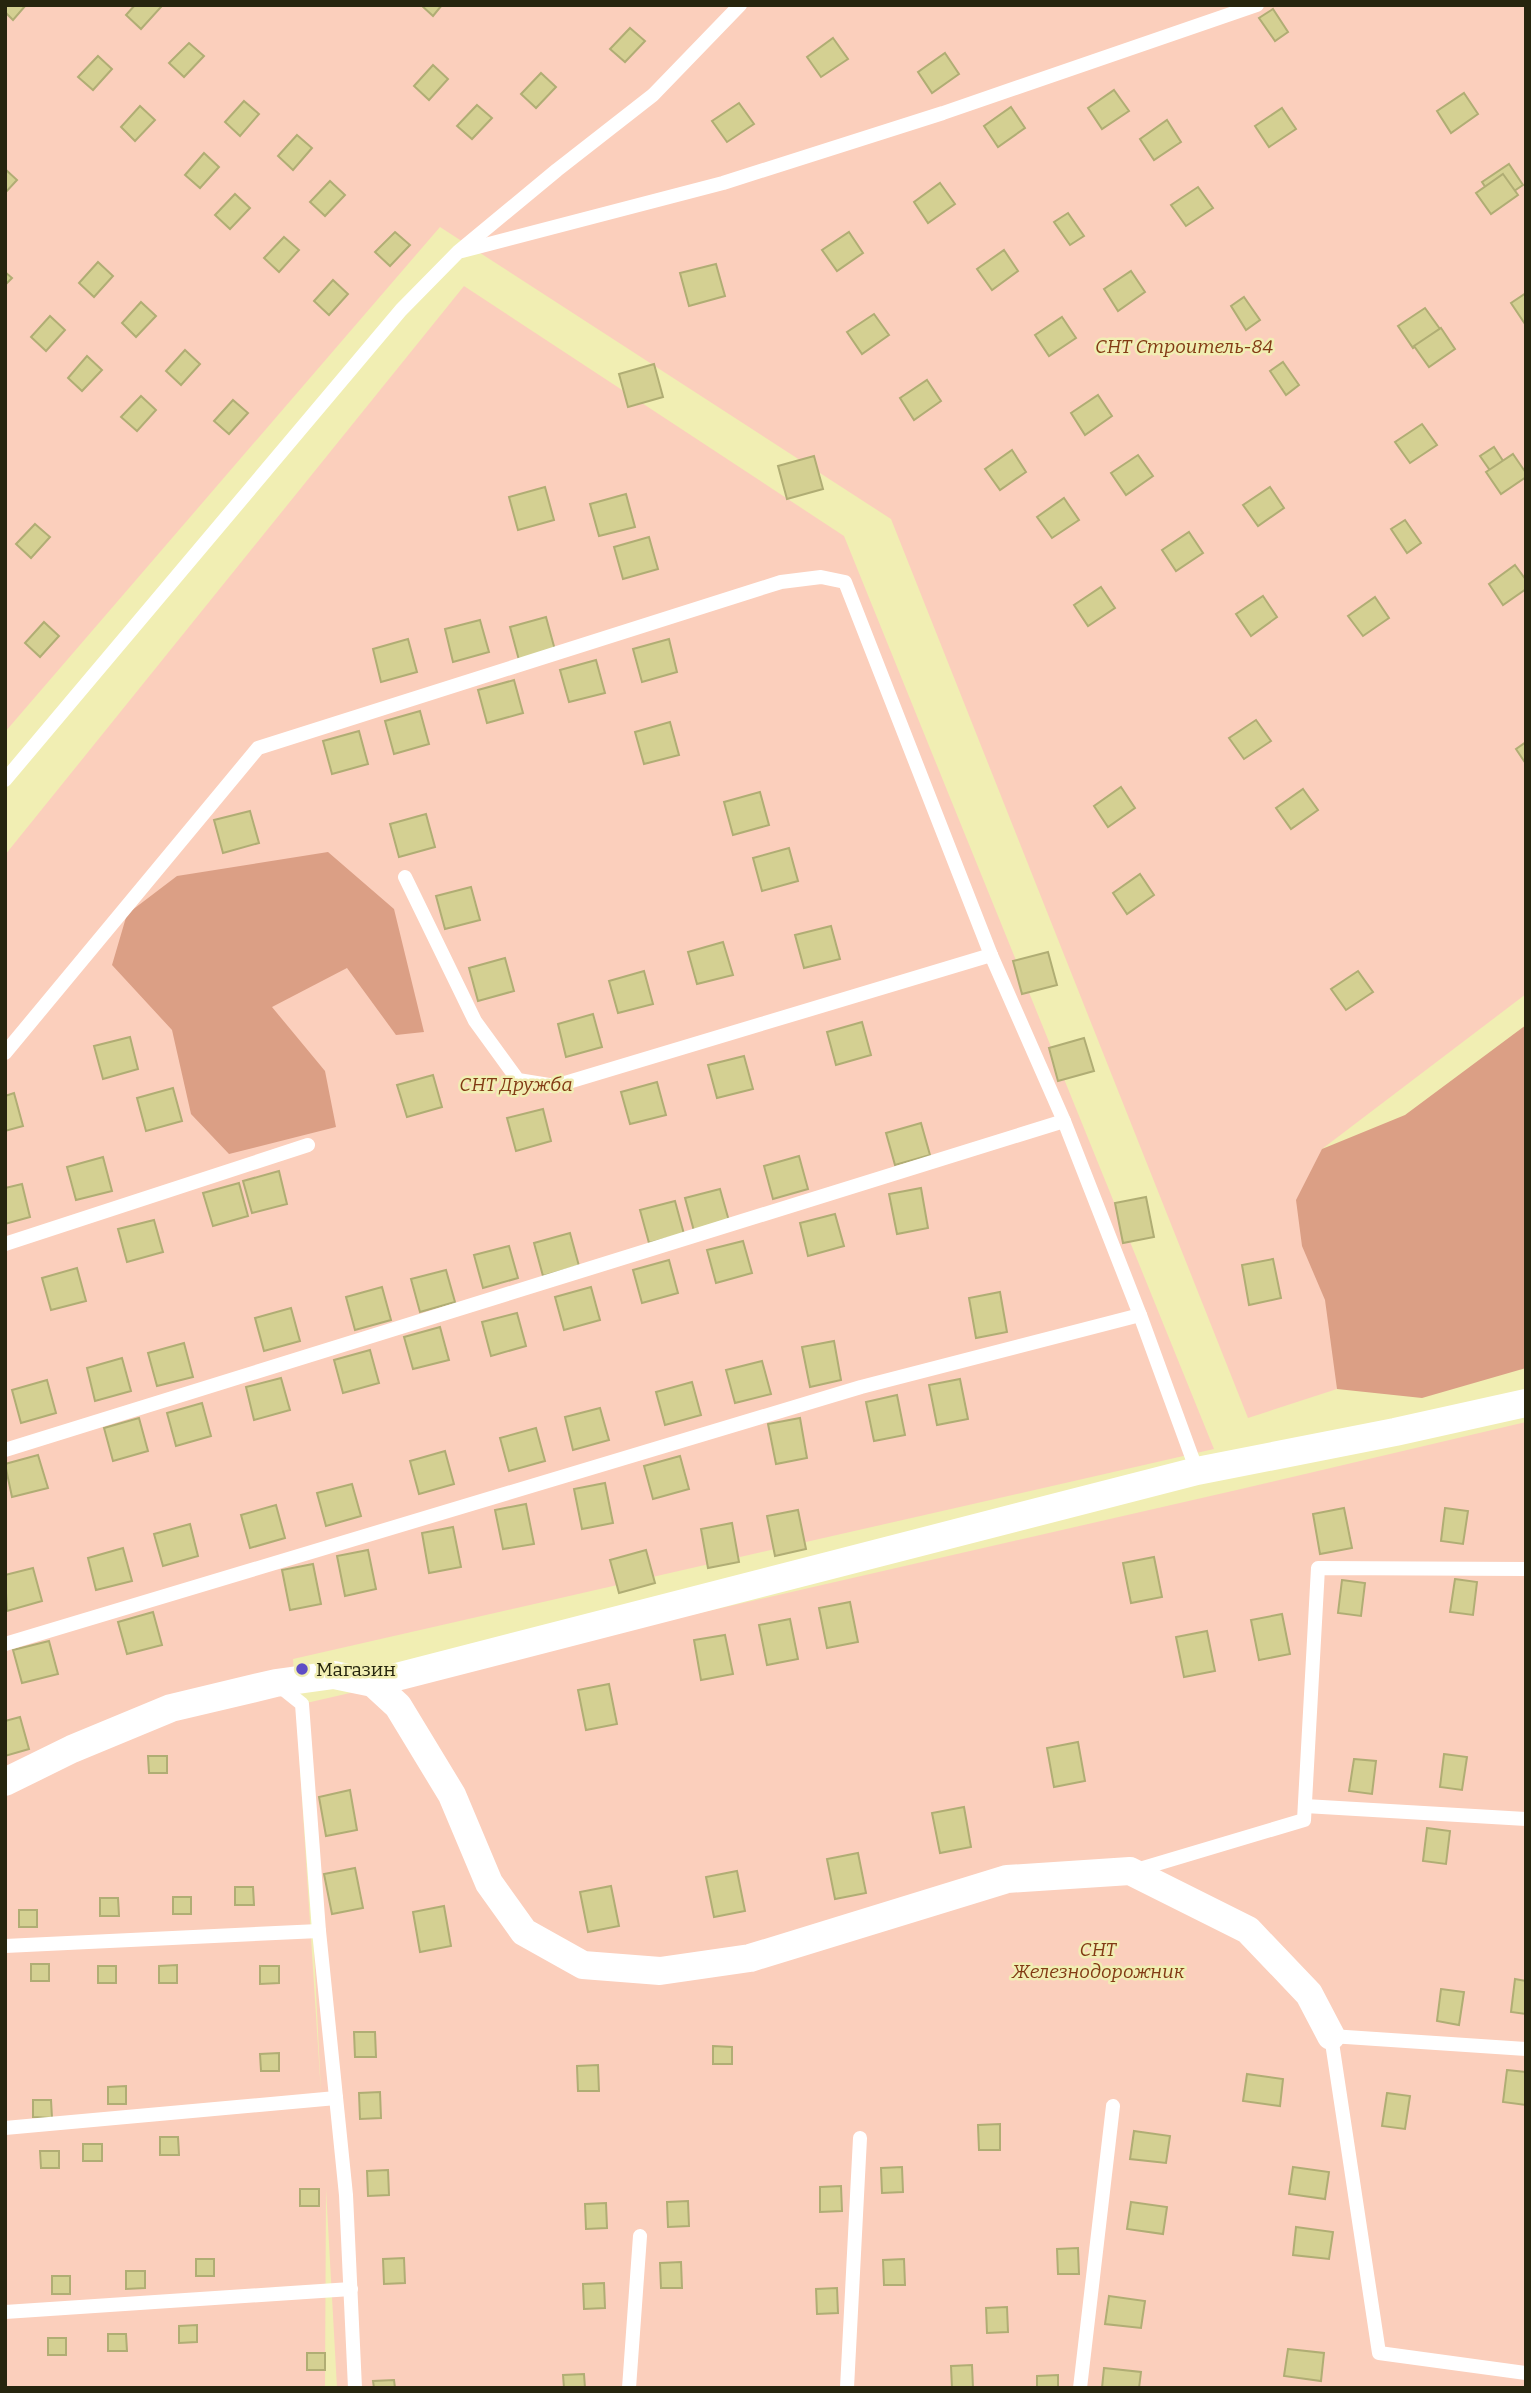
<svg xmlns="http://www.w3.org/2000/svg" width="1531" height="2393" viewBox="0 0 1531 2393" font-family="Bitter,serif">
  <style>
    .green { fill: #fbcfbc }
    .forest { fill: #db9f85 }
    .building { fill: #d4d092; stroke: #b0ad74; stroke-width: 2 }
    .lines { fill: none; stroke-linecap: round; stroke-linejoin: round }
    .lane { stroke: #fff; stroke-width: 14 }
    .street { stroke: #fff; stroke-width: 28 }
    .poi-dot { fill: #5f4dc6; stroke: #f1eeb3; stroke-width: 2.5 }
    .labels { text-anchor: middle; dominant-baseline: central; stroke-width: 5; stroke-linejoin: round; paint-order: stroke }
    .park-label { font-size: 19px; font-style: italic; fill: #823a14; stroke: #f1eeb3 }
    .poi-label { font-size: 19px; fill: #26250e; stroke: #f1eeb3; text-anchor: start }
  </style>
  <rect width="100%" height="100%" fill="#f1eeb3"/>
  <g class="green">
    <polygon points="5,5 1526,5 1526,994 1322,1149 1337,1389 1248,1418 891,519 440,227 5,732"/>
    <polygon points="464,286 844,536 1214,1449 293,1659 321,2093 302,1704 1241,1489 1526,1422 1526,2388 337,2388 326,2189 325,2388 5,2388 5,855"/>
  </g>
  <g class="forest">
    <polygon points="328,852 394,909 424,1032 396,1035 347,968 272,1007 325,1071 336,1127 229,1154 191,1114 172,1030 112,965 127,914 177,876"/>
    <polygon points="1526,1025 1526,1368 1422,1398 1337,1389 1325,1300 1302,1246 1296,1200 1322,1149 1405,1115"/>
  </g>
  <g class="building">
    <polygon points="5,5 26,5 13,20 5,12"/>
    <polygon points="135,5 158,5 161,7 141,29 126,15"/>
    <polygon points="421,5 442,5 433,16"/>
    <polygon points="1273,9 1288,32 1275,41 1259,18"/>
    <polygon points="630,28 645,41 625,62 610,49"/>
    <polygon points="833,38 848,59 821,77 807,57"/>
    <polygon points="189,43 204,56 184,77 169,63"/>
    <polygon points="945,53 959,74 932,93 918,72"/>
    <polygon points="98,56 112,69 93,90 78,77"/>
    <polygon points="433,65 448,79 429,100 414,86"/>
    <polygon points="541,73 556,87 536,108 521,94"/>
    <polygon points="1114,90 1129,111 1102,129 1088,108"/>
    <polygon points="1464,93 1478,114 1451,133 1437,111"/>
    <polygon points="244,101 259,114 240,136 225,122"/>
    <polygon points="739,103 754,124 727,142 712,121"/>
    <polygon points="477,105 492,118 472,139 457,126"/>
    <polygon points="140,106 155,120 135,141 121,127"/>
    <polygon points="1011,107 1025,128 998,147 984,126"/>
    <polygon points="1282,108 1296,129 1269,147 1255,126"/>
    <polygon points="1167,120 1181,142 1154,160 1140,139"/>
    <polygon points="297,135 312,148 293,170 278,156"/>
    <polygon points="204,153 219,167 200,188 185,175"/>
    <polygon points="1509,164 1523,185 1496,203 1482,182"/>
    <polygon points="5,169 17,180 5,193"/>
    <polygon points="1503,174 1518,195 1491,214 1476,193"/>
    <polygon points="330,181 345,195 325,216 310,202"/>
    <polygon points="940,183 955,204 928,223 914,202"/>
    <polygon points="1198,187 1213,208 1186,226 1171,205"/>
    <polygon points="235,194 250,208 230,229 215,215"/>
    <polygon points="1068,213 1084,236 1070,245 1054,222"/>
    <polygon points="395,232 410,245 390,266 375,252"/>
    <polygon points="849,232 863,253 837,271 822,250"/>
    <polygon points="284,237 299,250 279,272 264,258"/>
    <polygon points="1004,250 1018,271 992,290 977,269"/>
    <polygon points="98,262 113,276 94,297 79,283"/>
    <polygon points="716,264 725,296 689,306 680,273"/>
    <polygon points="1131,271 1145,292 1118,311 1104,289"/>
    <polygon points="5,272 12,278 5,285"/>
    <polygon points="333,280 348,294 329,315 314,301"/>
    <polygon points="1526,293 1526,324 1525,324 1511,303"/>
    <polygon points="1244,297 1260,320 1246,330 1231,306"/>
    <polygon points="141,302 156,316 136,337 122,323"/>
    <polygon points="1425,308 1440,329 1413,348 1398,326"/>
    <polygon points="874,314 889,335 862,354 847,332"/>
    <polygon points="50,316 65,330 46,351 31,337"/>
    <polygon points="1062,317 1076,338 1049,356 1035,335"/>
    <polygon points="1441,328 1455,349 1429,367 1414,346"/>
    <polygon points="185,350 200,364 181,385 166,371"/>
    <polygon points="87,356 102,370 82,391 68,378"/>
    <polygon points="1283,362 1299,385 1286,395 1270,371"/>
    <polygon points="654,364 663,397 628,407 619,374"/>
    <polygon points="927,380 941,401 914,420 900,398"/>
    <polygon points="1098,395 1112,416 1085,435 1071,413"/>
    <polygon points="141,396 156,410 137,431 121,417"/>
    <polygon points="233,400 248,413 229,434 214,421"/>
    <polygon points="1422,424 1437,445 1410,463 1395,442"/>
    <polygon points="1494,447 1509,470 1496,479 1480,456"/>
    <polygon points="1012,450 1026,472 1000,490 985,469"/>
    <polygon points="1513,454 1526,473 1526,477 1501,494 1486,472"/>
    <polygon points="1138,455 1153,476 1126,495 1111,473"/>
    <polygon points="814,456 823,489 787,499 778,466"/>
    <polygon points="545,487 554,520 518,530 509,497"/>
    <polygon points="1270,487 1284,508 1258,526 1243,505"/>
    <polygon points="626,494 635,527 599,536 590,504"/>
    <polygon points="1064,498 1079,520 1052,538 1037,517"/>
    <polygon points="1405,520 1421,543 1407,553 1391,529"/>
    <polygon points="35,524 50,537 31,558 16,544"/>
    <polygon points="1189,532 1203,553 1176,571 1162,550"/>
    <polygon points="649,537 658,569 623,579 614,547"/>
    <polygon points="1515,565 1526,580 1526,589 1503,605 1489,584"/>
    <polygon points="1101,587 1115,608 1088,626 1074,605"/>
    <polygon points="1263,596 1277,617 1251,636 1236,614"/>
    <polygon points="1375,597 1389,618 1363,636 1348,616"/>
    <polygon points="546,617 555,650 519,660 510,627"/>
    <polygon points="480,620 489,652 453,662 445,629"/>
    <polygon points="44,622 59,636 40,657 25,643"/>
    <polygon points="408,639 417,672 381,682 373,649"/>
    <polygon points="669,639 677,672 642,682 633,649"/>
    <polygon points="596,660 605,693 569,702 560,670"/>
    <polygon points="514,680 523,713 487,723 478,690"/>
    <polygon points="420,711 429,744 394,754 385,721"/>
    <polygon points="1256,720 1271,741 1244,759 1229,738"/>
    <polygon points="670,722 679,755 644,764 635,732"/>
    <polygon points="359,731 368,764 332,774 323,741"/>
    <polygon points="1526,742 1526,764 1516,749"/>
    <polygon points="1121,787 1135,808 1108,827 1094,806"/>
    <polygon points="1303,789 1318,810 1291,829 1276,808"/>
    <polygon points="760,792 769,825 733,835 724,802"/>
    <polygon points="250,811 259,843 223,853 214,820"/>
    <polygon points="426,814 435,847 399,857 390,824"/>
    <polygon points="789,848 798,881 762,891 753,858"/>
    <polygon points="1140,874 1154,895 1127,914 1113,893"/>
    <polygon points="471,887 480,920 445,929 436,896"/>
    <polygon points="831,926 840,959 804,968 795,935"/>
    <polygon points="723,942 733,975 697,984 688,952"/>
    <polygon points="1048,952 1057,985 1022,994 1013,961"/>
    <polygon points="505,958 514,991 478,1001 469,968"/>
    <polygon points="644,971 653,1004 618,1013 609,981"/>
    <polygon points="1358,971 1373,992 1346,1010 1331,989"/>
    <polygon points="593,1014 602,1047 566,1057 558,1024"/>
    <polygon points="862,1022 871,1055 836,1065 827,1032"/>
    <polygon points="130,1037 138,1069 103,1079 94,1046"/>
    <polygon points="1084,1038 1094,1071 1058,1081 1049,1048"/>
    <polygon points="744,1056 753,1089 717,1098 708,1065"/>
    <polygon points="433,1075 442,1107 407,1117 397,1085"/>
    <polygon points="657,1082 666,1115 630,1124 621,1092"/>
    <polygon points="173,1088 182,1121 146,1131 137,1098"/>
    <polygon points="14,1093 23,1126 5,1131 5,1096"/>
    <polygon points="543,1109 551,1141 516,1151 507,1118"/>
    <polygon points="921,1123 930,1155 895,1165 886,1133"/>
    <polygon points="799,1156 808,1189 773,1199 764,1166"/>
    <polygon points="103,1157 112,1191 76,1200 67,1167"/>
    <polygon points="279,1171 287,1204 252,1213 243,1181"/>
    <polygon points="239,1183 248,1216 213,1226 203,1193"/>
    <polygon points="22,1184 30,1217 5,1224 5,1188"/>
    <polygon points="921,1188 928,1228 897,1234 889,1194"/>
    <polygon points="720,1189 729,1221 694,1231 685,1198"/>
    <polygon points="1146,1197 1154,1237 1123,1243 1115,1203"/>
    <polygon points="675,1201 684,1234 649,1243 640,1210"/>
    <polygon points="835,1214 844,1246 808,1256 800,1223"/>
    <polygon points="154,1220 163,1252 127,1262 118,1229"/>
    <polygon points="570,1233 579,1266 543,1276 534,1243"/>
    <polygon points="743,1241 752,1273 716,1283 707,1250"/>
    <polygon points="509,1246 518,1278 483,1288 474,1255"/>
    <polygon points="1273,1259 1281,1298 1249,1305 1242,1265"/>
    <polygon points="669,1260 678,1293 642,1303 633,1270"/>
    <polygon points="77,1268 86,1301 51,1310 42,1278"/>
    <polygon points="446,1270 455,1302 420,1312 411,1279"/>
    <polygon points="382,1287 391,1320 355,1330 346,1297"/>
    <polygon points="591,1287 600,1320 564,1330 555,1297"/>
    <polygon points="1000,1292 1007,1332 976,1338 969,1298"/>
    <polygon points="291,1308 300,1341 264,1351 255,1318"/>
    <polygon points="517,1313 526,1346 491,1356 482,1322"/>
    <polygon points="440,1327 449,1360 413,1369 404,1337"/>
    <polygon points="834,1341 841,1380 810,1387 802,1347"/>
    <polygon points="184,1343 193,1377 157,1386 148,1353"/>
    <polygon points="370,1350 379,1383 343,1393 334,1360"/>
    <polygon points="122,1358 131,1391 95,1401 87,1368"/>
    <polygon points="762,1361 771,1394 735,1403 726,1370"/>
    <polygon points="281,1378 290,1410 254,1420 246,1387"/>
    <polygon points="960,1379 968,1419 937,1425 929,1385"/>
    <polygon points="47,1380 56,1413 21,1423 12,1390"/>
    <polygon points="692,1382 701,1415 665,1425 656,1392"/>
    <polygon points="897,1395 905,1435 874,1441 866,1402"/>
    <polygon points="202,1403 211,1436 176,1446 167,1413"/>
    <polygon points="600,1408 609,1440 573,1450 565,1417"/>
    <polygon points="139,1418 148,1451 113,1461 104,1428"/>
    <polygon points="800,1418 807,1458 776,1464 768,1424"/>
    <polygon points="536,1428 545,1461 509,1471 500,1438"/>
    <polygon points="445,1451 454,1484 419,1494 410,1461"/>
    <polygon points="38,1455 48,1488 12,1497 5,1464"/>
    <polygon points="680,1456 689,1489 653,1499 644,1466"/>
    <polygon points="605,1483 613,1523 582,1529 574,1489"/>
    <polygon points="352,1484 361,1516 326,1526 317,1493"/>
    <polygon points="526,1504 534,1544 503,1549 495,1510"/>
    <polygon points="276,1505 285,1538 250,1548 241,1515"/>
    <polygon points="1344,1508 1352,1548 1320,1554 1313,1514"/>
    <polygon points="1445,1508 1468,1511 1463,1544 1441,1541"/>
    <polygon points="798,1510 806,1549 775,1556 767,1516"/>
    <polygon points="732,1523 739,1562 708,1568 701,1529"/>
    <polygon points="190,1524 198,1556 163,1566 154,1534"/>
    <polygon points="453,1527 461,1567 429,1573 422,1533"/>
    <polygon points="123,1548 132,1581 96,1590 88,1558"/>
    <polygon points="368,1550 376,1589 345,1596 337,1556"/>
    <polygon points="646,1550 655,1583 619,1593 610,1560"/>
    <polygon points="1154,1557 1162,1597 1131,1603 1123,1563"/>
    <polygon points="313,1564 321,1604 290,1610 282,1570"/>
    <polygon points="33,1568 42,1601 7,1611 5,1575"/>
    <polygon points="1455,1579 1477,1582 1473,1615 1450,1612"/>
    <polygon points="1342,1580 1365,1583 1361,1616 1338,1613"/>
    <polygon points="850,1602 858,1642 827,1648 819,1608"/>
    <polygon points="153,1612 162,1645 127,1654 118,1622"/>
    <polygon points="1282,1614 1290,1654 1259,1660 1251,1620"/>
    <polygon points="790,1619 798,1659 767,1665 759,1625"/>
    <polygon points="1207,1631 1215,1671 1184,1677 1176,1637"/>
    <polygon points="725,1635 733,1674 701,1680 694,1640"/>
    <polygon points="49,1641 58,1674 22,1683 13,1650"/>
    <polygon points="609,1684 617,1724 586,1730 578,1690"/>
    <polygon points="20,1717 29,1749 5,1756 5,1721"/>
    <polygon points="1078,1742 1085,1781 1054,1787 1047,1748"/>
    <polygon points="1444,1754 1467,1757 1462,1790 1440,1787"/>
    <polygon points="148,1756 167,1756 167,1773 149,1773"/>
    <polygon points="1354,1759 1376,1761 1372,1794 1349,1791"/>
    <polygon points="350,1790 357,1830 326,1836 319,1797"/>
    <polygon points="964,1807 971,1847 940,1853 932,1813"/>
    <polygon points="1427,1828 1450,1831 1446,1864 1423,1861"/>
    <polygon points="858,1853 866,1893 835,1899 827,1859"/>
    <polygon points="355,1868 363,1908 332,1914 324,1874"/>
    <polygon points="737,1871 745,1911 714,1917 706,1877"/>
    <polygon points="611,1886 619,1926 588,1932 580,1892"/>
    <polygon points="235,1887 253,1887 254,1905 235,1905"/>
    <rect x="173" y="1897" width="18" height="17"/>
    <polygon points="100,1898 118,1898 119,1916 100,1916"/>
    <polygon points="444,1906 451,1946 420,1952 413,1912"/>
    <rect x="19" y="1910" width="18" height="17"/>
    <rect x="31" y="1964" width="18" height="17"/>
    <polygon points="177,1965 177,1983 159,1983 159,1966"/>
    <rect x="98" y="1966" width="18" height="17"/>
    <polygon points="260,1966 279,1966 279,1983 260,1984"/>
    <polygon points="1515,1979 1526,1981 1526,2014 1511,2012"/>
    <polygon points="1441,1989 1464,1992 1459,2025 1437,2021"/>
    <polygon points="354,2032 375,2032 376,2057 355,2057"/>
    <polygon points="713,2046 732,2047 732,2064 713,2064"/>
    <polygon points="279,2053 279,2071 261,2071 260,2054"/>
    <polygon points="598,2065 599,2091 578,2091 577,2066"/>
    <polygon points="1507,2070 1526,2072 1526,2105 1503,2102"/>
    <polygon points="1247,2074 1283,2079 1280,2106 1243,2101"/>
    <polygon points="126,2086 126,2104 108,2104 108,2087"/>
    <polygon points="380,2092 381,2118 360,2119 359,2093"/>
    <polygon points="1387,2093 1410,2096 1405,2129 1382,2126"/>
    <polygon points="33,2100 51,2100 52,2118 33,2117"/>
    <polygon points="1000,2124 1000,2150 979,2150 978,2125"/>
    <polygon points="1134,2131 1170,2136 1166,2163 1130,2159"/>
    <polygon points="160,2137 178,2137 179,2155 160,2155"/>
    <rect x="83" y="2144" width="19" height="17"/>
    <polygon points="40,2151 59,2151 59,2168 41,2168"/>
    <polygon points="902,2167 903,2192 882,2193 881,2168"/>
    <polygon points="1293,2167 1329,2172 1325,2199 1289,2194"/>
    <polygon points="388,2170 389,2195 368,2196 367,2171"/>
    <polygon points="841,2186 842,2211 820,2212 820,2187"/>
    <rect x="300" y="2189" width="19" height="17"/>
    <polygon points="688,2201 689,2226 668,2227 667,2202"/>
    <polygon points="1131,2202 1167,2207 1163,2234 1127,2229"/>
    <polygon points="606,2203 607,2228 586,2229 585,2204"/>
    <polygon points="1296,2227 1333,2232 1329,2259 1293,2255"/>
    <polygon points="1078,2248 1079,2274 1058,2274 1057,2249"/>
    <polygon points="404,2258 405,2283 384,2284 383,2259"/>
    <rect x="196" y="2259" width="18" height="17"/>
    <polygon points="904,2259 905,2285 884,2285 883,2260"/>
    <polygon points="681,2262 682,2288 661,2288 660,2263"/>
    <polygon points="126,2271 145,2271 145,2288 126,2289"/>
    <rect x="52" y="2276" width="18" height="18"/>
    <polygon points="604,2283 605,2308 584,2309 583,2284"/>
    <polygon points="837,2288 838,2313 817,2314 816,2289"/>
    <polygon points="1109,2296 1145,2301 1141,2328 1105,2324"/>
    <polygon points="1007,2307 1008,2332 987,2333 986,2308"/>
    <polygon points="197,2325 197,2342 179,2343 179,2326"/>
    <polygon points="108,2334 126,2334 127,2351 108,2351"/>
    <rect x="48" y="2338" width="18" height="17"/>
    <polygon points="1288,2349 1324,2353 1321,2381 1284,2376"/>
    <rect x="307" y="2353" width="18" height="17"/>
    <polygon points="972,2365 973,2388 952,2388 951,2366"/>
    <polygon points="1104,2368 1141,2372 1139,2388 1102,2388"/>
    <polygon points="584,2374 585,2388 564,2388 563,2375"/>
    <polygon points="1058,2375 1058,2388 1037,2388 1037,2376"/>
    <polygon points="394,2380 395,2388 374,2388 373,2381"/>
  </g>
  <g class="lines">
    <g class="lane">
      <polyline points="462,251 723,183 943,113 1257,5"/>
      <polyline points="5,780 401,310 458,252 557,170 653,95 740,5"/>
      <polyline points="405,877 475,1021 518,1080 555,1086 991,955"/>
      <polyline points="5,1053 258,748 781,582 821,577 845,582 991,955 1064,1121 1140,1315 1197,1471"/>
      <polyline points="5,1244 308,1145"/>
      <polyline points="5,1450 1064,1121"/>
      <polyline points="5,1644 861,1387 1140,1315"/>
      <polyline points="277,1684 302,1704 319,1931 346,2195 355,2388"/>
      <polyline points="1305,1806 1526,1819"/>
      <polyline points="1133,1871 1304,1820 1318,1568 1526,1569"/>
      <polyline points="5,1946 319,1931"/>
      <polyline points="1526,2049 1331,2036 1379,2353 1526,2373"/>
      <polyline points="5,2128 336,2098"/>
      <polyline points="5,2312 351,2289"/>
      <polyline points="629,2388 640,2236"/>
      <polyline points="847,2388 860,2138"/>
      <polyline points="1080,2388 1113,2106"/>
    </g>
    <g class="street">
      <polyline points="373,1683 1197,1471 1395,1432 1526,1403"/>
      <polyline points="5,1782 72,1749 171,1708 276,1683 334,1675 373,1683 398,1706 452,1795 489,1883 524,1932 583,1965 660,1971 750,1958 1007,1879 1130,1871 1248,1930 1309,1994 1331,2036"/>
    </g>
  </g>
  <circle class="poi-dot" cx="302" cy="1669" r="7"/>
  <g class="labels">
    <g class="park-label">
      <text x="1184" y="346">СНТ Строитель-84</text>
      <text x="516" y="1084">СНТ Дружба</text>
      <text x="1098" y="1949">СНТ<tspan x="1098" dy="22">Железнодорожник</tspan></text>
    </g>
    <g class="poi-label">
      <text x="316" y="1669">Магазин</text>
    </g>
  </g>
  <rect width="1531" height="2393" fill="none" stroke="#26250e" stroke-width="14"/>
</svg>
